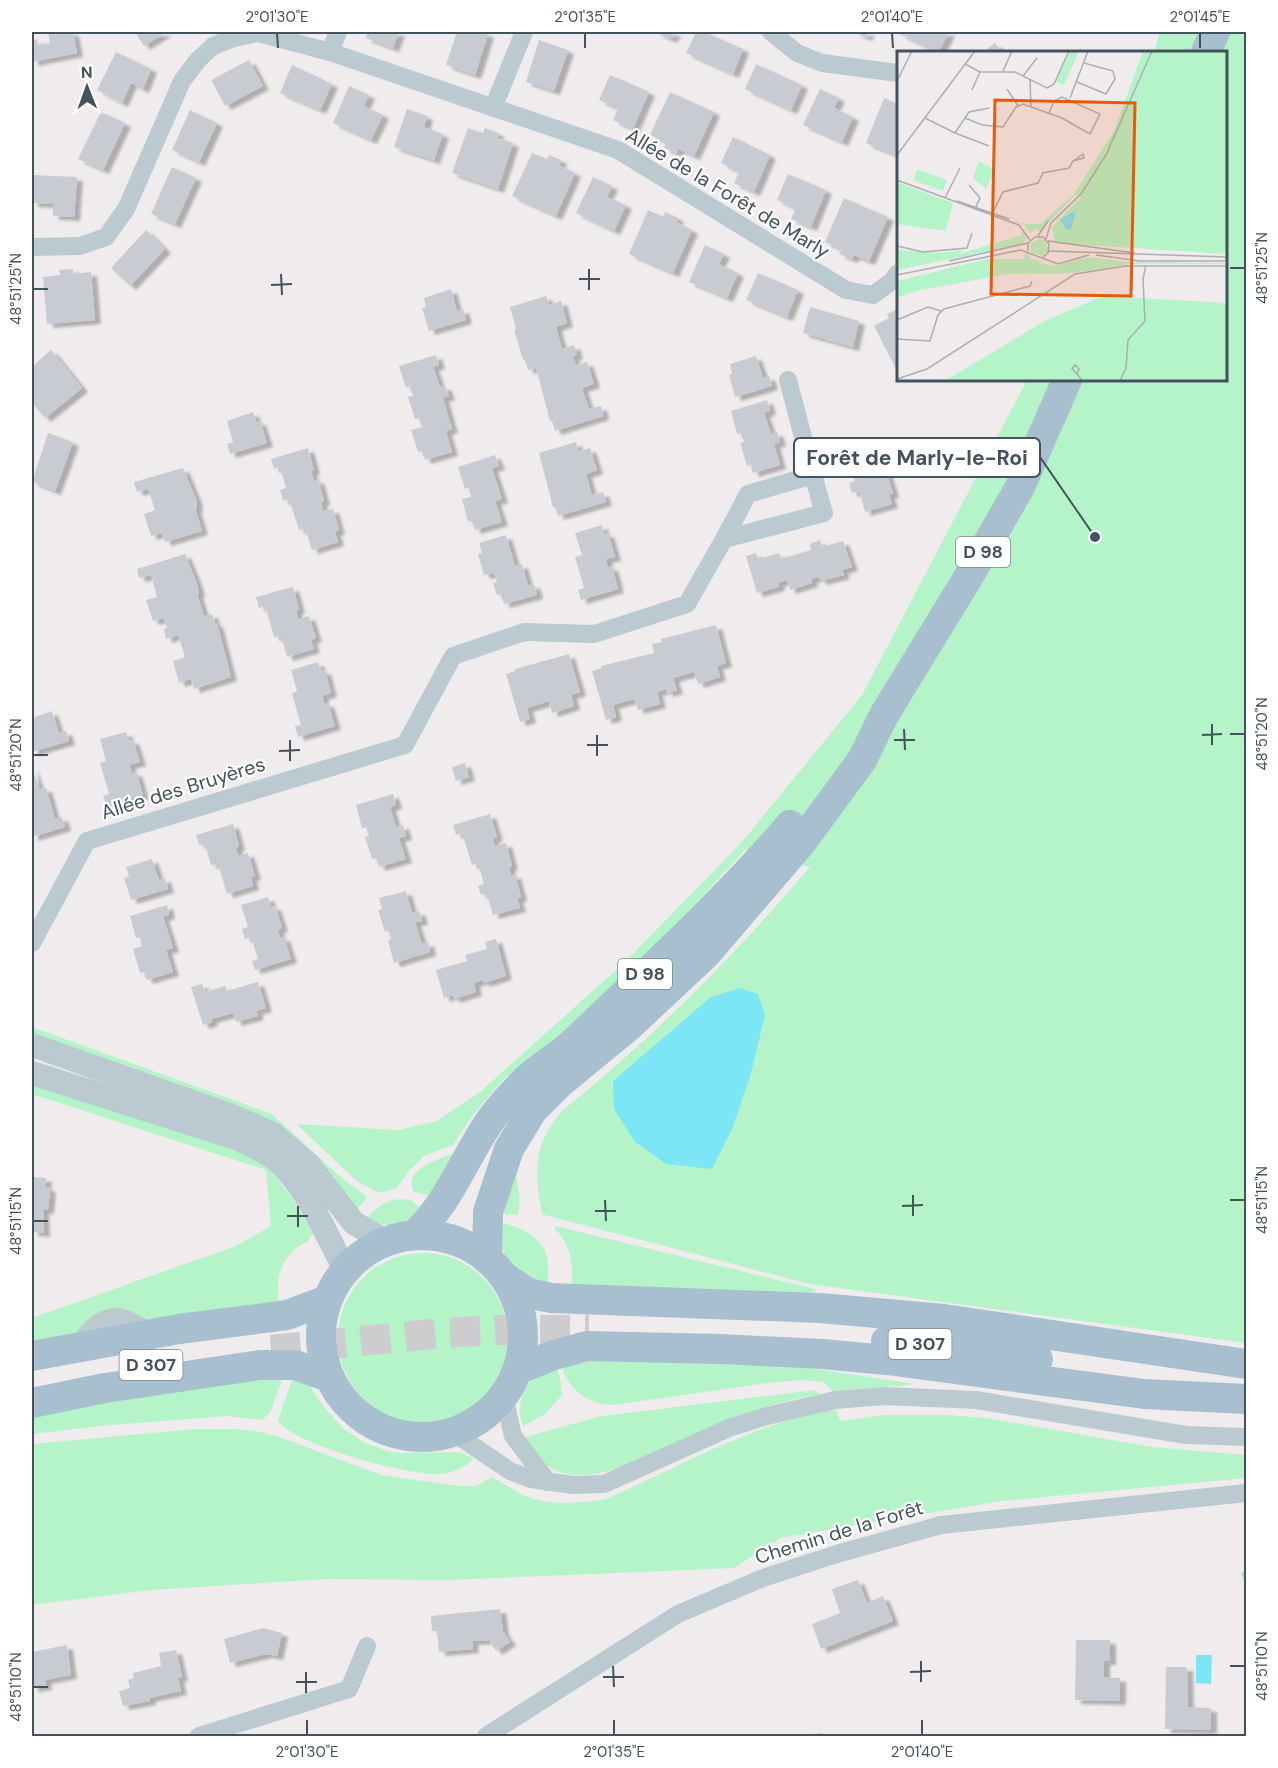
<svg xmlns="http://www.w3.org/2000/svg" width="1278" height="1768" viewBox="0 0 1278 1768" font-family="'DM Sans',sans-serif">
  <style>
    .green { fill: #b4f4c8 }
    .water { fill: #7ce6f6 }
    .building { fill: #c8ccd2; filter: url(#shadow) }
    .lines { fill: none; stroke-linecap: round; stroke-linejoin: round }
    .primary-tunnel { stroke: #cdcdd0; stroke-width: 30; stroke-dasharray: 30 15; stroke-linecap: butt }
    .minor { stroke: #bbc9d1; stroke-width: 18 }
    .tertiary { stroke: #bbc9d1; stroke-width: 24 }
    .primary { stroke: #a8bfd0; stroke-width: 30 }
    .ticks { fill: none; stroke: #43525c; stroke-width: 2 }
    .labels { text-anchor: middle; dominant-baseline: central; stroke-width: 4.5; stroke-linejoin: round; paint-order: stroke }
    .shield { fill: #fff; stroke: #7b868d; stroke-width: 1.5 }
    .shield-label { font-size: 18px; font-weight: bold; fill: #43525c }
    .street-label { font-size: 20px; fill: #43525c; stroke: #fff }
    .inset-road { fill: none; stroke: #abaeb3; stroke-width: 1.5 }
    .view { fill: #e8590c; fill-opacity: 0.15; stroke: #e8590c; stroke-width: 3 }
    .inset-edge { fill: none; stroke: #43525c; stroke-width: 3 }
    .leader { fill: none; stroke: #43525c; stroke-width: 2 }
    .callout-dot { fill: #43525c; stroke: #fff; stroke-width: 2 }
    .callout { fill: #fff; stroke: #43525c; stroke-width: 2 }
    .callout-label { font-size: 21px; text-anchor: middle; font-weight: bold; fill: #43525c }
    .neatline { fill: none; stroke: #43525c; stroke-width: 2 }
    .ticks-label { font-size: 15px; text-anchor: middle; fill: #43525c }
  </style>
  <defs>
    <filter id="shadow"><feDropShadow dx="6" dy="4" stdDeviation="1.5" flood-color="#0004"/></filter>
  </defs>
  <rect width="100%" height="100%" fill="#f0eced"/>
  <g class="green">
    <path d="M1160 32H1246V1343L810 1284 545 1215 542 1213C534 1172 533 1144 562 1111 653 1038 734 956 810 867L745 850 687 913 616 984 558 1037 503 1080 473 1115 453 1145 424 1156 409 1171 397 1188 379 1193 357 1181 296 1124 398 1130 437 1121 480 1092 625 962 742 842 862 695 1027 380H1226V52H1154Z"/>
    <polygon points="32,1027 272,1114 344,1180 365,1195 366,1199 356,1210 32,1035"/>
    <path d="M32 1082 227 1145 270 1168 298 1207 313 1232C308 1244 306 1241 296 1248 278 1263 275 1285 280 1306L32 1346V1318L236 1246 271 1226 266 1170 32 1094Z"/>
    <path d="M456 1152 431 1196 414 1192C403 1166 441 1160 456 1152Z"/>
    <polygon points="516,1175 520,1200 518,1214 507,1215 501,1212"/>
    <path d="M399 1199 411 1200 421 1209C402 1227 390 1229 366 1219 376 1208 384 1201 399 1199Z"/>
    <path d="M499 1222C515 1225 540 1235 546 1253 549 1265 548 1279 547 1292 517 1271 498 1263 499 1222Z"/>
    <path d="M555 1226 815 1289 816 1292 807 1293 572 1291C573 1267 572 1246 555 1229Z"/>
    <circle cx="423" cy="1338" r="85"/>
    <path d="M578 1357 808 1368 916 1384C888 1388 860 1387 833 1392L824 1382 801 1380 768 1383 613 1405C587 1404 570 1391 562 1367Z"/>
    <path d="M556 1363 561 1384 562 1395 545 1414 523 1426C517 1412 520 1391 531 1380 538 1373 548 1368 556 1363Z"/>
    <polygon points="286,1370 270,1413 262,1420 227,1416 100,1426 32,1434 32,1416"/>
    <path d="M293 1377 309 1385 323 1406 344 1429 365 1443 388 1451 401 1453 459 1452 473 1458C468 1467 452 1473 441 1474 413 1477 291 1445 278 1420Z"/>
    <path d="M816 1390 820 1394C782 1401 746 1412 710 1427 690 1435 671 1445 651 1454 616 1470 574 1489 539 1460 533 1454 529 1444 525 1437L602 1416Z"/>
    <path d="M836 1409 839 1418 842 1421 884 1415H947L986 1418 1152 1447 1246 1455V1478L1002 1501 780 1538 734 1568 450 1580 327 1579 151 1590 32 1605V1444L195 1429H234L256 1431 279 1437 381 1475 401 1478 459 1486H476L492 1477C503 1483 514 1491 525 1496 550 1506 581 1503 606 1499 681 1466 755 1422 836 1409Z"/>
  </g>
  <g class="water">
    <polygon points="740,988 758,994 765,1015 751,1073 733,1127 712,1169 666,1164 635,1142 614,1109 613,1081 711,997"/>
    <polygon points="1196,1655 1212,1655 1211,1684 1196,1683"/>
  </g>
  <g class="building">
    <polygon points="48,32 73,32 77,53 32,62 32,41 37,39 38,45 50,43"/>
    <polygon points="135,32 166,32 144,46"/>
    <polygon points="368,32 399,32 393,48 366,38"/>
    <polygon points="457,32 483,32 488,34 475,75 446,65"/>
    <polygon points="654,32 675,32 671,39"/>
    <polygon points="696,32 704,32 743,49 733,74 686,53"/>
    <polygon points="853,32 869,32 866,37"/>
    <polygon points="901,32 949,32 939,52 900,34"/>
    <polygon points="539,40 568,50 554,91 526,82"/>
    <polygon points="995,43 1002,52 983,52"/>
    <polygon points="116,52 151,69 143,89 131,83 122,103 97,90"/>
    <polygon points="249,60 263,86 225,106 211,80"/>
    <polygon points="756,64 802,85 791,110 745,89"/>
    <polygon points="292,65 332,84 320,110 280,93"/>
    <polygon points="610,75 649,92 633,129 613,120 618,108 599,100"/>
    <polygon points="349,86 369,95 364,106 383,115 371,140 333,123"/>
    <polygon points="820,89 839,98 834,108 853,117 842,142 803,125"/>
    <polygon points="670,92 714,112 694,156 678,149 677,153 664,148 666,142 650,135"/>
    <polygon points="884,98 898,104 898,156 866,143"/>
    <polygon points="407,109 427,116 424,127 443,134 434,160 394,147"/>
    <polygon points="190,110 217,123 199,162 172,150"/>
    <polygon points="101,112 125,123 103,170 78,159"/>
    <polygon points="468,128 483,133 485,128 498,133 497,138 513,143 498,189 452,173"/>
    <polygon points="733,137 770,155 754,192 734,183 739,172 721,163"/>
    <polygon points="532,153 547,159 549,155 561,160 559,165 575,173 556,216 512,196"/>
    <polygon points="172,167 196,178 175,224 151,214"/>
    <polygon points="788,174 826,190 811,227 791,219 796,208 777,200"/>
    <polygon points="34,175 77,177 74,217 53,216 53,204 32,203"/>
    <polygon points="593,177 612,186 607,197 626,205 614,231 576,213"/>
    <polygon points="844,198 888,217 869,261 854,255 852,259 839,254 841,249 825,242"/>
    <polygon points="648,210 663,217 665,212 678,218 676,222 692,230 673,273 629,254"/>
    <polygon points="146,230 165,249 130,286 111,268"/>
    <polygon points="705,245 724,254 719,264 738,273 727,298 689,282"/>
    <polygon points="73,269 73,274 91,272 95,320 47,324 43,277 60,275 59,270"/>
    <polygon points="758,273 798,290 787,317 746,300"/>
    <polygon points="451,289 457,311 463,309 466,320 429,331 422,308 426,307 424,298"/>
    <polygon points="546,296 549,305 561,301 567,323 556,327 562,349 574,345 577,355 573,356 576,365 587,362 594,384 582,388 589,409 601,406 603,416 555,431 552,421 550,421 536,368 528,370 525,360 523,360 514,330 516,329 510,307"/>
    <polygon points="810,307 859,321 853,347 803,333"/>
    <polygon points="898,309 898,368 896,369 874,326 889,318 887,314"/>
    <polygon points="51,350 82,388 45,418 34,405 32,406 32,367"/>
    <polygon points="436,355 439,365 433,367 440,387 445,386 449,396 443,398 452,429 446,431 452,452 425,460 422,451 418,452 411,430 422,427 419,418 415,419 408,397 413,396 410,386 406,388 399,366"/>
    <polygon points="756,356 763,378 769,376 772,386 735,397 729,375 732,374 730,364"/>
    <polygon points="767,400 770,411 764,413 771,434 777,432 780,442 774,444 780,465 753,473 751,464 747,466 740,443 744,442 741,433 737,434 731,411"/>
    <polygon points="253,412 256,422 260,421 267,443 230,454 227,444 233,442 227,421"/>
    <polygon points="48,433 73,442 55,491 32,482"/>
    <polygon points="877,440 883,462 879,464 882,472 886,471 893,493 889,495 892,504 865,512 859,491 852,493 849,483 855,481 849,459 843,461 840,451"/>
    <polygon points="576,442 578,451 590,448 597,470 586,474 592,495 603,492 606,502 558,516 555,507 553,507 539,453"/>
    <polygon points="308,448 314,470 311,471 314,481 318,479 324,501 321,502 323,511 333,509 339,530 335,532 338,542 312,550 305,528 299,530 289,499 283,501 280,490 286,488 280,467 274,469 271,459"/>
    <polygon points="495,455 499,466 492,468 502,499 495,501 502,522 475,530 472,521 468,522 462,499 471,497 469,487 465,489 458,467"/>
    <polygon points="183,468 196,499 197,508 195,508 202,531 165,542 162,533 151,536 144,514 155,510 148,489 137,492 134,482"/>
    <polygon points="602,525 604,534 608,533 615,557 606,559 608,568 612,566 618,589 581,600 578,590 584,588 575,557 582,555 575,533"/>
    <polygon points="506,535 515,566 522,564 528,586 534,584 537,595 504,604 501,594 497,595 493,583 497,582 494,573 484,575 478,554 482,553 479,543"/>
    <polygon points="820,540 822,547 843,541 852,567 842,570 844,575 821,581 819,577 811,579 812,583 790,590 787,580 778,583 779,587 757,593 746,556 756,553 758,559 779,553 781,559 811,550 810,544"/>
    <polygon points="185,554 197,584 199,593 197,594 204,616 212,614 215,624 217,623 231,677 194,689 191,679 179,683 173,661 185,657 178,635 166,639 164,629 167,628 164,618 153,621 146,600 157,597 151,575 139,578 137,569"/>
    <polygon points="293,587 299,609 296,610 298,619 309,616 316,638 311,640 314,649 287,657 281,636 274,637 265,606 259,608 256,597"/>
    <polygon points="716,625 726,663 717,666 720,677 698,684 694,672 673,678 677,690 667,693 666,689 657,692 660,704 638,710 634,699 613,705 616,717 606,720 592,671 602,668 601,666 654,653 652,644 662,642 661,639"/>
    <polygon points="569,654 580,692 571,695 574,706 552,713 549,701 527,708 530,719 520,722 506,674 515,671 515,669"/>
    <polygon points="318,662 321,671 325,670 331,693 322,696 324,704 328,703 335,726 298,737 295,726 301,725 292,694 297,691 291,670"/>
    <polygon points="52,711 59,733 66,731 69,741 32,752 32,718"/>
    <polygon points="126,732 129,741 133,740 140,762 129,765 132,773 136,772 143,795 107,806 103,796 109,794 100,763 106,761 100,739"/>
    <polygon points="465,763 469,777 456,781 452,767"/>
    <polygon points="32,766 39,789 46,788 55,819 62,817 65,827 32,837"/>
    <polygon points="393,794 396,805 390,807 396,827 403,825 406,836 399,838 406,859 379,867 376,858 372,859 365,837 369,836 367,827 362,828 356,805"/>
    <polygon points="490,814 497,837 493,838 495,846 506,843 512,866 509,867 511,876 515,874 521,897 517,898 520,908 493,915 487,894 481,895 478,886 484,884 478,863 472,865 462,833 456,835 453,825"/>
    <polygon points="233,824 239,846 236,848 238,856 248,853 255,876 251,877 253,886 227,894 218,864 211,865 205,844 199,845 196,835"/>
    <polygon points="152,859 159,880 165,878 168,889 131,900 124,878 129,876 126,867"/>
    <polygon points="406,891 412,913 419,911 422,921 415,922 422,944 428,942 430,952 394,963 388,940 391,939 389,931 385,932 378,910 382,909 379,898"/>
    <polygon points="268,897 271,907 275,906 282,928 278,929 280,938 284,937 291,959 255,970 252,961 258,959 251,937 245,939 242,929 248,927 241,905"/>
    <polygon points="167,905 169,915 163,917 173,948 166,950 173,972 147,980 144,972 140,973 133,949 142,946 140,937 136,938 130,916"/>
    <polygon points="496,939 506,976 483,983 483,980 474,983 476,992 454,999 453,995 444,998 436,970 467,961 465,955 487,949 485,942"/>
    <polygon points="258,982 266,1008 256,1011 258,1016 236,1022 233,1013 211,1019 212,1022 203,1025 191,987 202,984 205,992 225,986 227,991"/>
    <polygon points="32,1177 46,1178 45,1187 50,1188 48,1210 43,1210 44,1233 32,1232"/>
    <polygon points="1246,1571 1246,1586 1241,1573"/>
    <polygon points="858,1580 867,1603 883,1596 893,1621 821,1649 812,1624 840,1613 832,1589"/>
    <polygon points="500,1609 503,1631 510,1642 496,1651 489,1640 472,1641 473,1649 439,1652 437,1631 432,1631 431,1616"/>
    <polygon points="263,1628 282,1633 277,1656 266,1654 230,1663 224,1639"/>
    <polygon points="1076,1640 1110,1640 1110,1661 1104,1661 1104,1677 1120,1678 1120,1701 1075,1700"/>
    <polygon points="67,1645 71,1675 45,1680 46,1686 32,1688 32,1652"/>
    <polygon points="176,1650 182,1677 178,1678 181,1691 149,1698 150,1701 123,1706 119,1691 130,1688 128,1680 134,1678 133,1673 161,1666 159,1653"/>
    <polygon points="1166,1667 1187,1667 1188,1707 1211,1708 1211,1730 1165,1729"/>
    <polygon points="822,1733 822,1736 802,1736 802,1735"/>
  </g>
  <g class="lines">
    <polyline class="primary-tunnel" points="271,1350 443,1333 498,1330 589,1330"/>
    <g class="minor">
      <polyline points="771,32 797,53 822,63 898,73"/>
      <polyline points="330,52 338,32"/>
      <polyline points="493,108 524,32"/>
      <polyline points="32,247 80,246 106,237 126,209 182,81 198,60 213,46 234,38 258,33 330,52 618,150 846,290 873,295 892,281 898,273"/>
      <polyline points="788,380 813,475"/>
      <polyline points="32,943 87,841 405,745 453,656 524,632 594,634 687,604 724,539 824,513 813,475 748,494 724,539"/>
      <path d="M80 1346C86 1329 107 1311 126 1319 135 1322 144 1329 152 1333"/>
      <polyline points="504,1397 513,1436 548,1482"/>
      <polyline points="454,1433 510,1471 531,1479 573,1485 604,1484 729,1428 763,1417 835,1400 884,1396 976,1400 1186,1435 1246,1437"/>
      <polyline points="199,1736 349,1689 367,1646"/>
      <polyline points="486,1736 678,1614 763,1578 840,1553 941,1525 1246,1493"/>
    </g>
    <g class="tertiary">
      <polyline points="32,1045 232,1116 273,1134 308,1164 354,1223 385,1241"/>
      <path d="M32 1073 236 1138C251 1145 268 1152 280 1163 308 1190 327 1236 345 1270"/>
    </g>
    <g class="primary">
      <polyline points="1206,52 1215,32"/>
      <circle cx="422" cy="1336" r="101"/>
      <path d="M414 1235C451 1201 464 1157 492 1118 500 1107 509 1097 519 1087 534 1070 555 1059 572 1044 646 973 723 903 790 825"/>
      <polyline points="487,1257 488,1212 509,1149 532,1111 560,1083 628,1027 706,954 801,843 862,760 884,715 966,581 1020,487 1067,380"/>
      <polyline points="507,1279 528,1293 551,1298 820,1308 944,1319 1246,1364"/>
      <polyline points="886,1341 952,1347 1038,1359"/>
      <polyline points="32,1356 179,1329 287,1315 327,1300"/>
      <polyline points="519,1369 554,1355 587,1346 720,1349 822,1354 887,1360 1144,1394 1246,1399"/>
      <polyline points="32,1403 105,1388 260,1365 295,1365 329,1377"/>
    </g>
  </g>
  <path class="ticks" d="M277 33 278 48M585 33V48M892 33 893 48M1200 33V48M1230 268H1245M589 269V290M281 274 282 295M579 279H600M271 285 292 284M33 289H48M1212 724V745M904 729 905 750M1230 734H1245M597 735V756M1202 735 1222 734M290 740V761M894 740H915M587 745H608M279 751 300 750M33 755H48M913 1195V1216M605 1200 606 1221M1230 1200H1245M298 1206V1227M902 1206 923 1205M595 1211H616M287 1216H308M33 1221H48M921 1661V1682M613 1666 614 1687M1230 1666H1245M306 1672V1693M910 1672 931 1671M603 1677H624M296 1682H317M33 1687H48M307 1720V1735M614 1720V1735M922 1720V1735"/>
  <g class="labels">
    <g class="shield">
      <rect x="956" y="537" width="54" height="30" rx="4.5"/>
      <rect x="618" y="959" width="54" height="30" rx="4.5"/>
      <rect x="888.5" y="1329" width="63" height="30" rx="4.5"/>
      <rect x="119.5" y="1350" width="63" height="30" rx="4.5"/>
    </g>
    <g class="shield-label">
      <text x="983" y="552">D 98</text>
      <text x="645" y="974">D 98</text>
      <text x="920" y="1344">D 307</text>
      <text x="151" y="1365">D 307</text>
    </g>
    <g class="street-label">
      <text transform="translate(728 193) rotate(31)">Allée de la Forêt de Marly</text>
      <text transform="translate(183 788) rotate(-17)">Allée des Bruyères</text>
      <text transform="translate(839 1532) rotate(-17)">Chemin de la Forêt</text>
    </g>
  </g>
  <g transform="translate(897 51)">
    <rect width="330" height="330" fill="#f0eced"/>
    <path d="M173 0H182L167 34 159 30ZM246 0H330V203L158 192 155 176 184 146 178 144 143 181 140 178 134 182 126 173 98 161 128 173H143L177 143 217 80ZM82 110 98 119 89 138 76 127ZM20 118 50 129 46 140 16 129ZM0 131 56 152 49 180 0 173ZM97 167 125 178 130 185 126 193 0 219V199L41 202 66 199 62 203 125 184V178ZM143 187 149 191 151 198 146 205 134 201 133 193ZM128 200 135 208 147 210 141 212 158 215 192 206 231 211 330 212V213H233L175 222 111 223 19 240 0 247V230L90 208H127ZM205 245 330 252V330H48L146 271Z" fill="#b4f4c8"/>
    <path d="M179 159 174 179 169 178 163 169Z" fill="#7ce6f6"/>
    <path class="inset-road" d="M207 0H229M68 13 83 21H118L150 37 157 33 172 0M106 20 115 0M126 25 140 7M133 29 134 56M0 30 15 0M180 31 209 43 218 28 216 20 187 12M110 38 121 55M75 39 83 21M173 47 191 0M28 67 58 82 68 67 85 74 106 76 119 56 126 53 165 67 193 83 203 63 165 46 157 50 152 62M68 67 72 61 92 57M58 82 92 95M0 104 78 0M0 129 122 174 133 189M72 134 83 147 78 158M48 147 63 117M60 150 112 168M94 165 106 141 141 132 146 122 172 117 176 110 187 107 186 103 176 110M141 185 151 170M149 188 154 172 184 143 209 104 255 0M151 190 238 202M0 195 26 201 70 197 75 182M152 200 330 206M199 204 243 210H330M145 207 161 213 192 204M52 210 131 192M0 224 124 199 145 207 151 202 152 193 146 186H138L131 192V200M0 269 31 256 44 260M0 288 33 290 41 264 47 258 133 235 135 230M180 323 182 318 178 314 175 318 180 323 186 330M0 328 30 318 178 223 228 215H330M223 330 229 317 231 289 248 270 246 228 249 214"/>
    <path class="view" d="M98 49 238 52 234 245 94 243Z"/>
    <rect width="330" height="330" class="inset-edge"/>
  </g>
  <path class="leader" d="M1095 537L1040 457"/>
  <circle class="callout-dot" cx="1095" cy="537" r="6"/>
  <rect class="callout" x="794" y="438" width="246" height="39" rx="6"/>
  <g class="callout-label">
    <text x="917" y="465">Forêt de Marly-le-Roi</text>
  </g>
  <rect width="1278" height="1768" fill="none" stroke="#ffffff" stroke-width="66"/>
  <g transform="translate(87 87) rotate(359)" stroke="#ffffff" stroke-width="4.5" paint-order="stroke">
  <path d="M0-4.5L10 22L0 15L-10 22Z" fill="#43525c"/>
  <text y="-9" font-size="16" font-weight="bold" text-anchor="middle" fill="#43525c">N</text>
  </g>
  <rect x="33" y="33" width="1212" height="1702" class="neatline"/>
  <g class="ticks-label">
    <text x="277" y="22">2°01'30"E</text>
    <text x="585" y="22">2°01'35"E</text>
    <text x="892" y="22">2°01'40"E</text>
    <text x="1200" y="22">2°01'45"E</text>
    <text transform="translate(1262 268) rotate(-90)" y="5">48°51'25"N</text>
    <text transform="translate(16 289) rotate(-90)" y="5">48°51'25"N</text>
    <text transform="translate(1262 734) rotate(-90)" y="5">48°51'20"N</text>
    <text transform="translate(16 755) rotate(-90)" y="5">48°51'20"N</text>
    <text transform="translate(1262 1200) rotate(-90)" y="5">48°51'15"N</text>
    <text transform="translate(16 1221) rotate(-90)" y="5">48°51'15"N</text>
    <text transform="translate(1262 1666) rotate(-90)" y="5">48°51'10"N</text>
    <text transform="translate(16 1687) rotate(-90)" y="5">48°51'10"N</text>
    <text x="307" y="1757">2°01'30"E</text>
    <text x="614" y="1757">2°01'35"E</text>
    <text x="922" y="1757">2°01'40"E</text>
  </g>
</svg>
